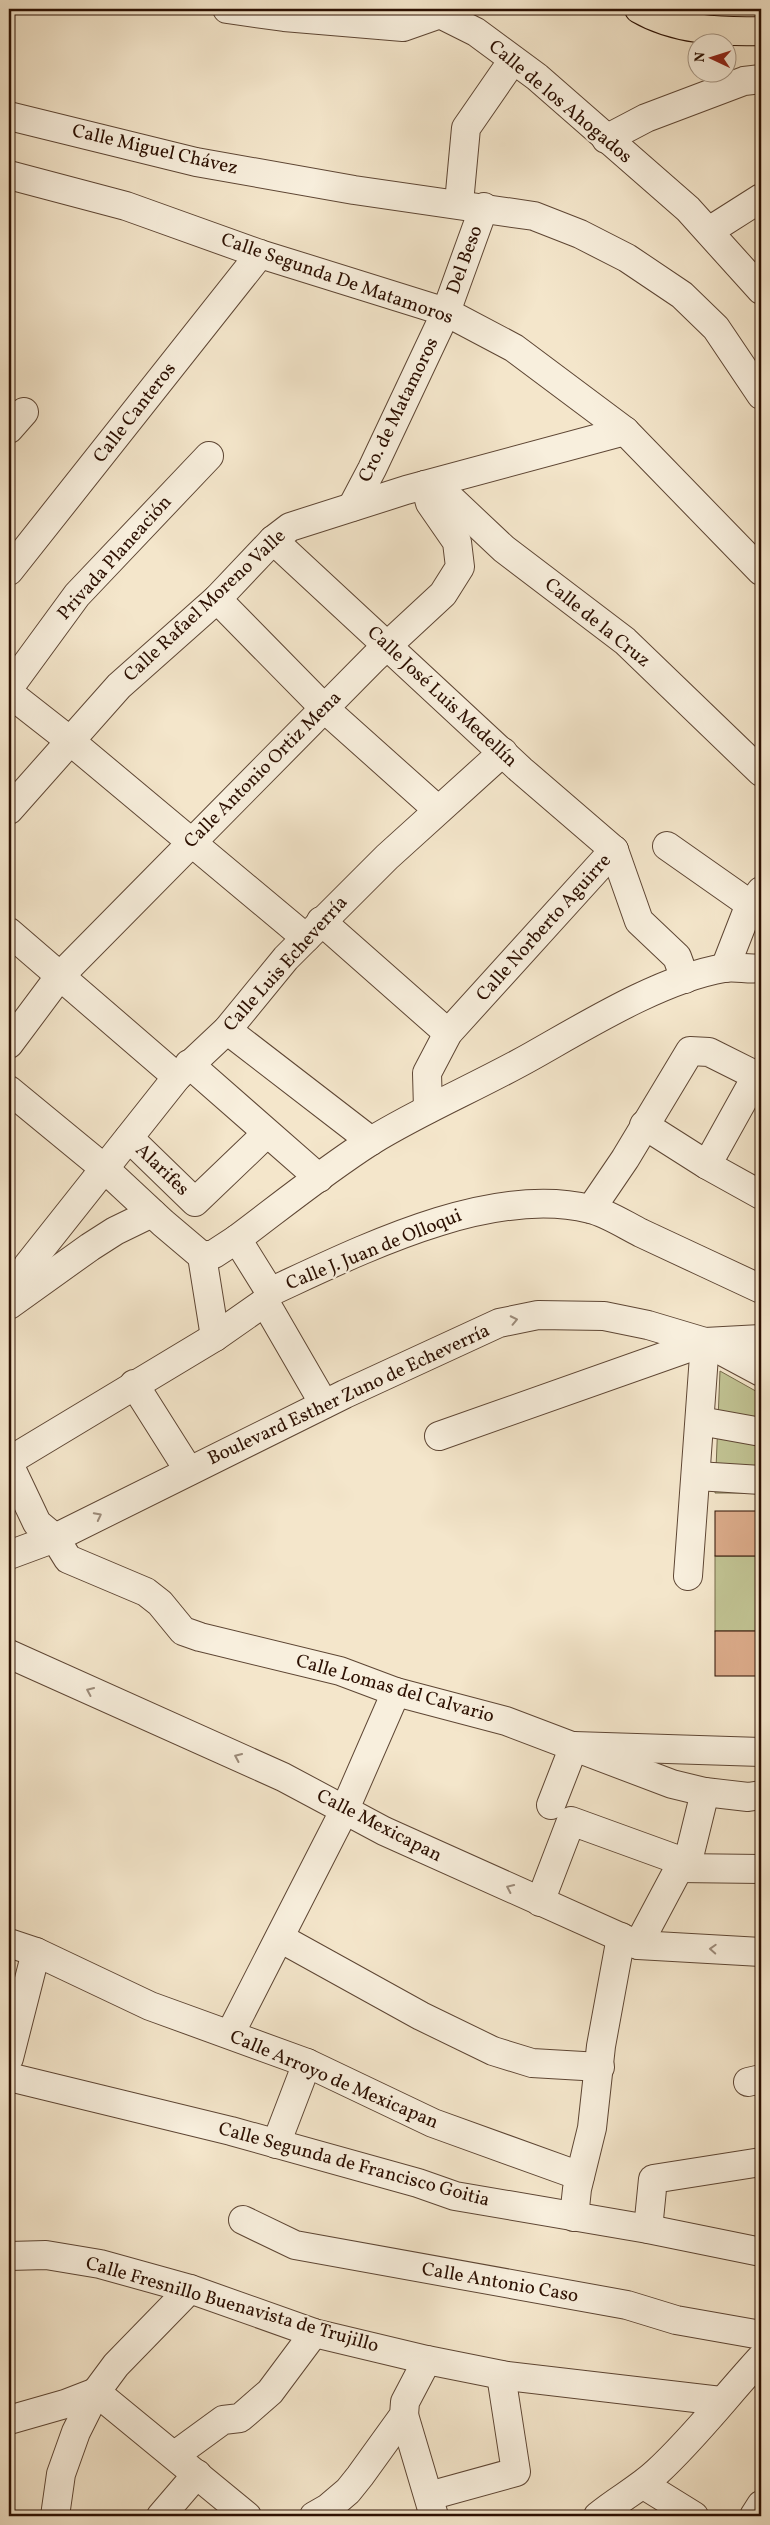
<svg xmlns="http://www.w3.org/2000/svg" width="770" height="2525" viewBox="0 0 770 2525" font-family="Vollkorn,serif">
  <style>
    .green { fill: #c1c393; stroke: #766a4a }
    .building { fill: #dbab8a; stroke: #2c1002 }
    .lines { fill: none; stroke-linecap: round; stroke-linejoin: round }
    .minor-casing { stroke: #5e4634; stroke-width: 30 }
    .major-casing { stroke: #2c1002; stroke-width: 30 }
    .minor { stroke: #f8efdd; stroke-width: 28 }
    .major { stroke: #f4e6cb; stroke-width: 28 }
    .oneway { stroke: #9c8b7a }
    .labels { text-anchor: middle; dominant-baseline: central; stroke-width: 4.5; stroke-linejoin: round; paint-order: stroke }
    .street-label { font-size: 19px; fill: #2c1002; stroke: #f8efdd }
  </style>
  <rect width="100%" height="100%" fill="#f4e6cb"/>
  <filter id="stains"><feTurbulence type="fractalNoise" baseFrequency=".004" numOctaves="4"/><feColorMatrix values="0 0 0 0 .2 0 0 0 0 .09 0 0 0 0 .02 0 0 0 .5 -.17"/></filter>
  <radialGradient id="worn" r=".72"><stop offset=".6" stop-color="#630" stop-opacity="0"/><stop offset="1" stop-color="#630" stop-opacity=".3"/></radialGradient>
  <g class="green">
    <polygon points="720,1371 761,1394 761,1493 715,1493"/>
    <rect x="715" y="1556" width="46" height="75"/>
  </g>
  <g class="building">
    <rect x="715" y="1511" width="46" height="45"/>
    <rect x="715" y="1631" width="46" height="45"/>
  </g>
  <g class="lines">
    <g class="minor-casing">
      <g id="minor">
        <polyline points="227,9 284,17 403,27 440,14 476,32 537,77 688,209 761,290"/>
        <polyline points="9,116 196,162 354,190 534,216 580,234 627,258 682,295 716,328 761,395"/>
        <polyline points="606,139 646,118 744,81 761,79"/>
        <polyline points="9,175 126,206 260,254 446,312 514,348 625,431 761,571"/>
        <polyline points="459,203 466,128 513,60"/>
        <polyline points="709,231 761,198"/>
        <polyline points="9,429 24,412"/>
        <polyline points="425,485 453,501 504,549 625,641 761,772"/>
        <polyline points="352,507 372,469 446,312 484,207"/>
        <polyline points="273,540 521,770 614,850"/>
        <polyline points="9,571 260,254"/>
        <polyline points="217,599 325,709 438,810"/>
        <polyline points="9,688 77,595 209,456"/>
        <polyline points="9,693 69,740 306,938"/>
        <polyline points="9,810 119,686 217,599 273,540 290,527 406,490 625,431"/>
        <polyline points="667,846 751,905"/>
        <polyline points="614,850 639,921 677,957 685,979"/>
        <polyline points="321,921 448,1033"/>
        <polyline points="9,932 177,1077"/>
        <polyline points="725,968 748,909 761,891"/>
        <polyline points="227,1030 371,1141"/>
        <polyline points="9,1044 59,977 374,658 443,594 460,567 457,542 430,503 425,485"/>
        <polyline points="189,1064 319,1178"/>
        <polyline points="9,1090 105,1169 163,1223 202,1256 215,1337"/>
        <polyline points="428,1109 427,1073 448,1033 614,850"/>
        <polyline points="644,1125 707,1165 761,1195"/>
        <polyline points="129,1138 195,1202 266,1134"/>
        <polyline points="707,1165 757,1075"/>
        <polyline points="591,1209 625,1159 690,1051 709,1052 761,1078"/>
        <polyline points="237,1239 270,1292"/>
        <path d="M202 1256 214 1254 237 1239C281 1206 324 1171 371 1141 423 1109 479 1086 532 1056 587 1025 661 979 724 968 736 966 749 970 761 968"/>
        <path d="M270 1292C359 1251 490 1184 590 1209 607 1213 625 1225 641 1233 681 1252 721 1270 761 1289"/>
        <polyline points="270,1292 265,1302 324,1404"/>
        <polyline points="9,1298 28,1265 177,1077 227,1030 286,958 387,857 503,752"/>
        <polyline points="9,1305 90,1247 115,1231 152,1213"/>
        <polyline points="134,1384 189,1471"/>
        <polyline points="700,1421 761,1432"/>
        <polyline points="439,1436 705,1342 761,1339"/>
        <polyline points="9,1461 215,1337 265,1302"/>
        <polyline points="9,1464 37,1523 55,1538 68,1559 146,1592 160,1603 183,1631 200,1637 340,1671 396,1692 506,1721 672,1784 705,1792 748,1797 761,1795"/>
        <polyline points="697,1476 761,1480"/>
        <polyline points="9,1555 55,1538 345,1394 499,1323 538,1315 604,1316 648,1325 705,1342 761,1372"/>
        <polyline points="688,1576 705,1342"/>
        <polyline points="9,1654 283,1777 384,1831 638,1945 761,1952"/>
        <polyline points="551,1805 574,1746 761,1752"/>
        <polyline points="679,1868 761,1869"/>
        <polyline points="540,1902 571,1821 684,1862"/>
        <polyline points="280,1938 421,2016 493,2051 532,2063 600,2067"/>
        <polyline points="9,1943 36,1952 150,2006 307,2063 433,2123 580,2176"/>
        <polyline points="638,1945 679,1868 690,1853 705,1792"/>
        <polyline points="230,2034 345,1809 396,1692"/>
        <polyline points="9,2058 36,1952"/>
        <polyline points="9,2077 231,2131 418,2183 455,2196 648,2229 761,2252"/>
        <polyline points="748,2082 761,2079"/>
        <polyline points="276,2144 307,2063"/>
        <polyline points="574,2217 577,2189 592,2128 601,2046 621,1937"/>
        <polyline points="243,2220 295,2245 627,2305 676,2320 761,2335"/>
        <polyline points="648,2229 653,2179 761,2162"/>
        <polyline points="9,2256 46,2255 100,2264 190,2289 314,2333 427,2360 507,2376 721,2401"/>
        <polyline points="404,2415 434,2516"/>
        <polyline points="9,2420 65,2404 96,2392 247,2516"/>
        <polyline points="175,2455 223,2420 240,2418 270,2392 314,2333"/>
        <polyline points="644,2485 694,2516"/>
        <polyline points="429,2496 516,2472 501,2375"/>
        <polyline points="55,2516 61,2474 76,2432 96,2392 116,2365 190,2289"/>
        <polyline points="161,2516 197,2474"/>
        <polyline points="314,2516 328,2508 348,2491 360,2476 404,2415 405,2402 427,2360"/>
        <path d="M598 2516C617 2500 639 2489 657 2472 695 2437 726 2396 761 2358"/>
        <polyline points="754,2516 761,2505"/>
      </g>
    </g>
    <g class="major-casing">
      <path id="major" d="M639 9C675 30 720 32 761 31"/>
    </g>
    <use href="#minor" class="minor"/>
    <use href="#major" class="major"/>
  </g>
  <defs><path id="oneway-chevron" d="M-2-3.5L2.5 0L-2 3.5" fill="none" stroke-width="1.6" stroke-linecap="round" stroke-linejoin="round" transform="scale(1.25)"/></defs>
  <g class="oneway">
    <use href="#oneway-chevron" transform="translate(514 1320) rotate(-12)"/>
    <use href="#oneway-chevron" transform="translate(98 1516) rotate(-27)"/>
    <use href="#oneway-chevron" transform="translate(90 1691) rotate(-156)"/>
    <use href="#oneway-chevron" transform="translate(238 1757) rotate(-156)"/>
    <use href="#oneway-chevron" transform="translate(510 1888) rotate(-155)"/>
    <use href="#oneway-chevron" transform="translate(713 1949) rotate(-177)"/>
  </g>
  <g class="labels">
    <g class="street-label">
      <text transform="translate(560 102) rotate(40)">Calle de los Ahogados</text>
      <text transform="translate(155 150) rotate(13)">Calle Miguel Chávez</text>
      <text transform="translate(465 260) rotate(-70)">Del Beso</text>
      <text transform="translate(337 279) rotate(19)">Calle Segunda De Matamoros</text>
      <text transform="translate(399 410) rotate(-64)">Cro. de Matamoros</text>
      <text transform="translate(135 413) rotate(-52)">Calle Canteros</text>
      <text transform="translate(115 558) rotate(-48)">Privada Planeación</text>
      <text transform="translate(205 606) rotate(-43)">Calle Rafael Moreno Valle</text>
      <text transform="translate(597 623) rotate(39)">Calle de la Cruz</text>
      <text transform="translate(442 697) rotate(43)">Calle José Luis Medellín</text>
      <text transform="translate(263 770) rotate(-45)">Calle Antonio Ortiz Mena</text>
      <text transform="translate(544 928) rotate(-48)">Calle Norberto Aguirre</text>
      <text transform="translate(286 964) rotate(-48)">Calle Luis Echeverría</text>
      <text transform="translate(162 1170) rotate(44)">Alarifes</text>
      <text transform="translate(374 1250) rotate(-22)">Calle J. Juan de Olloqui</text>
      <text transform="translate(349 1395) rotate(-25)">Boulevard Esther Zuno de Echeverría</text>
      <text transform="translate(395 1689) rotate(16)">Calle Lomas del Calvario</text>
      <text transform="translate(379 1826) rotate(27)">Calle Mexicapan</text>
      <text transform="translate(334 2080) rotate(23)">Calle Arroyo de Mexicapan</text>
      <text transform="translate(354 2165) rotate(15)">Calle Segunda de Francisco Goitia</text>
      <text transform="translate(500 2283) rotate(10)">Calle Antonio Caso</text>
      <text transform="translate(232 2305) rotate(16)">Calle Fresnillo Buenavista de Trujillo</text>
    </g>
  </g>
  <rect width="770" height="2525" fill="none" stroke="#f4e6cb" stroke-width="30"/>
  <rect x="10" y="10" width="750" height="2505" fill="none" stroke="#2c1002" stroke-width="2.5"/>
  <rect x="15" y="15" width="740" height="2495" fill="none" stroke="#2c1002"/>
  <g transform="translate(712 58) rotate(274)"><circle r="24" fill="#f8efdd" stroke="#a69685"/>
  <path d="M0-4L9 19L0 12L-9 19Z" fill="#8f2418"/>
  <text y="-8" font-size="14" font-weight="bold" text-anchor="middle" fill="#2c1002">N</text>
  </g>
  <rect width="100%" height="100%" filter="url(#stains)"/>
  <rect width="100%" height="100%" fill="url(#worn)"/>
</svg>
